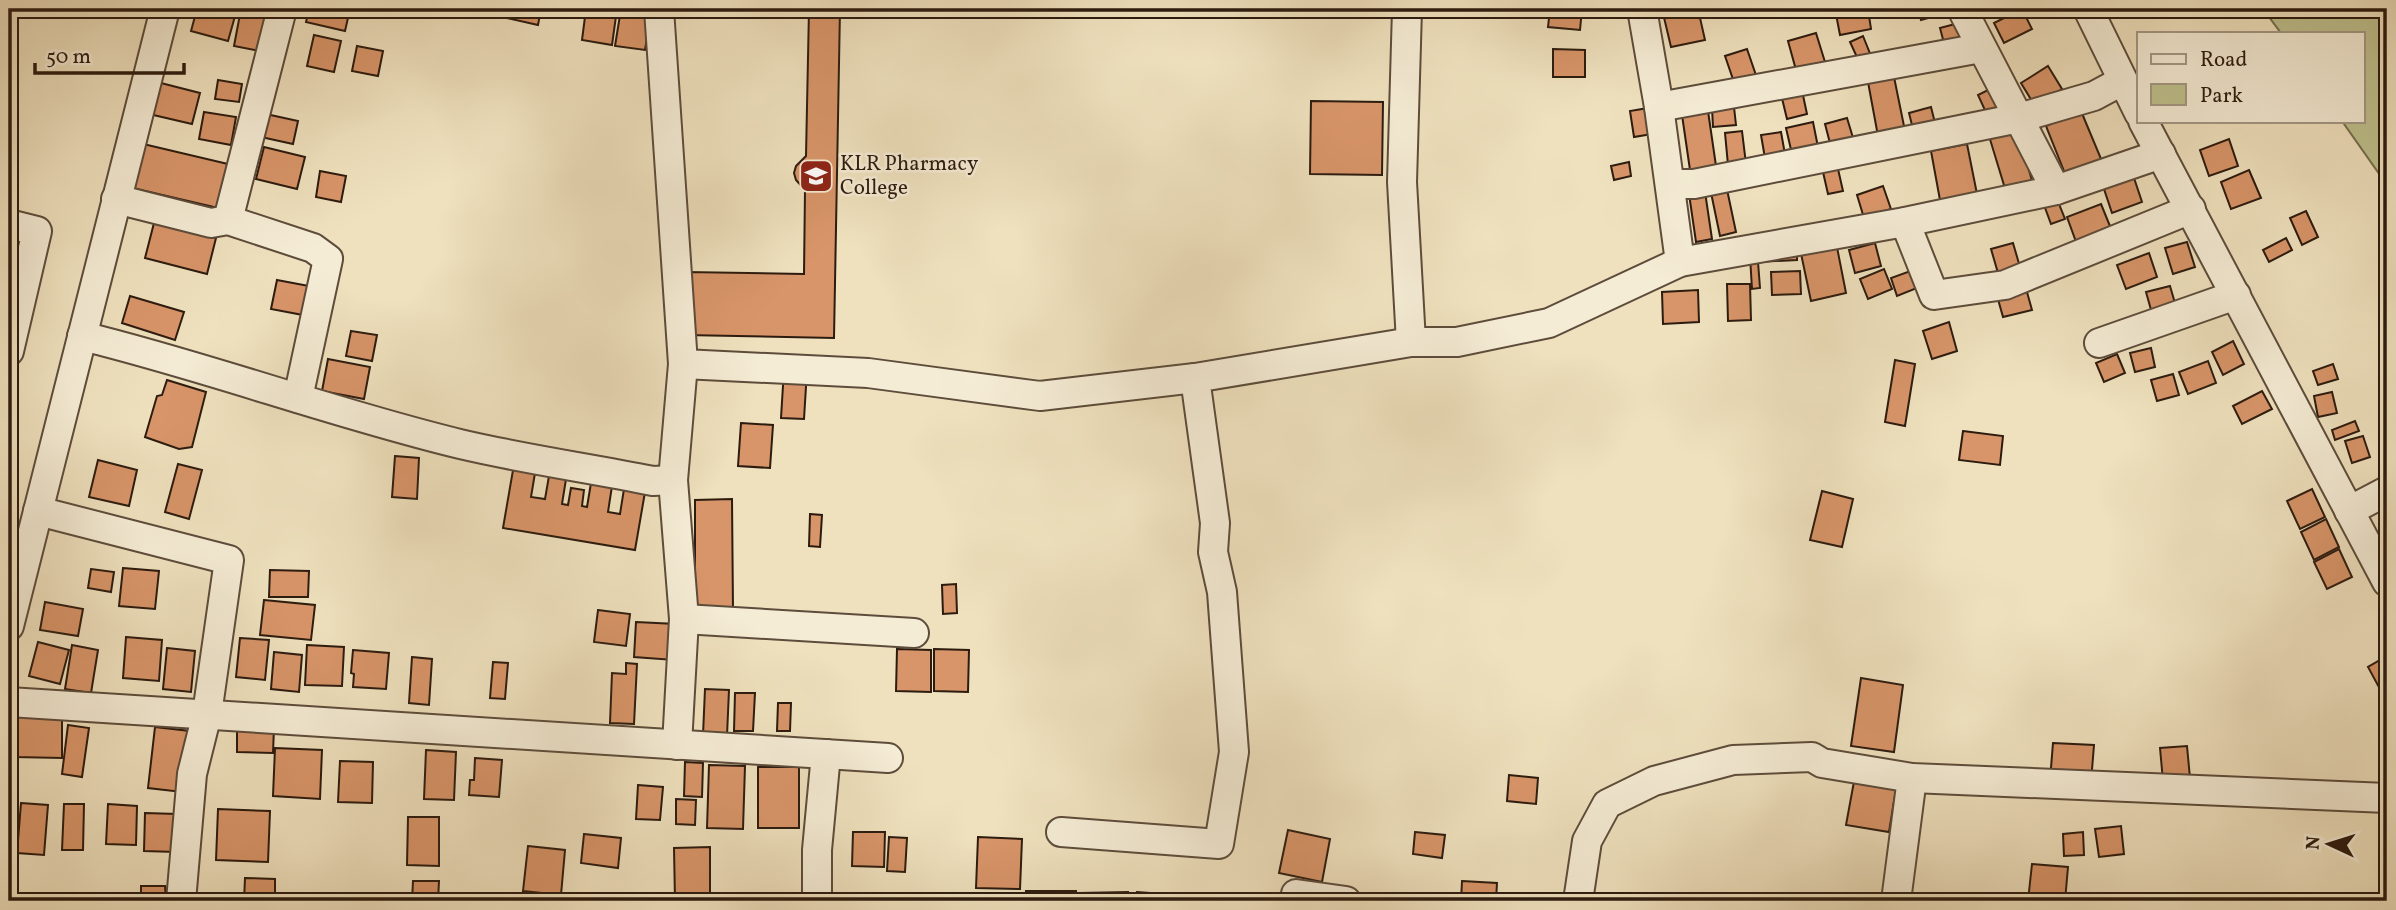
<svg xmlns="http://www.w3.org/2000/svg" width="2396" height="910" viewBox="0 0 2396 910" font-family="Vollkorn,serif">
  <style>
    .green { fill: #bec18e; stroke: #756e4e; stroke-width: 2 }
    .building { fill: #d89569; stroke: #2c1b0f; stroke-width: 2 }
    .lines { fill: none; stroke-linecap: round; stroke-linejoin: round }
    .minor-casing { stroke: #5d4c3b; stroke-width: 32 }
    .minor { stroke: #f5ecd5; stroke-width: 28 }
    .labels { text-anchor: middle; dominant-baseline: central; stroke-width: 5; stroke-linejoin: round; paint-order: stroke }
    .poi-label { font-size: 21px; fill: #2c1b0f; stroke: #f5ecd5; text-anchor: start }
  </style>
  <rect width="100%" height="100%" fill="#efe1be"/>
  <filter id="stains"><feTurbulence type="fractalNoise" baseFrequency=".00286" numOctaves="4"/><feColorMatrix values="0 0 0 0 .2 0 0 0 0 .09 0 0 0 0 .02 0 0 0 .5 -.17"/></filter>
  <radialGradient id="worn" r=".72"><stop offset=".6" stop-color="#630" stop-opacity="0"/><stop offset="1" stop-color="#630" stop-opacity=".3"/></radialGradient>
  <polygon class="green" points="2263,9 2387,9 2387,185 2342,121 2363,121 2363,33 2281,33"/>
  <g class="building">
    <polygon points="197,9 237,9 228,41 191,31"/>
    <polygon points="241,9 268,9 260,51 234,46"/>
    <polygon points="309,9 350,9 345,31 306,22"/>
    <polygon points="509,9 541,9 538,25 507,18"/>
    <polygon points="586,9 617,9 612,45 582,40"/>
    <polygon points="621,9 652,9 645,50 615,46"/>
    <polygon points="809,9 840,9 834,338 684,335 686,272 804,274 805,190 796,180 794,173 796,166 806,156"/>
    <polygon points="1550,9 1582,9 1580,30 1548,27"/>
    <polygon points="1662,9 1698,9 1705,40 1671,47"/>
    <polygon points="1835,9 1868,9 1871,29 1840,35"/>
    <polygon points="1918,9 1945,9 1946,13 1921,20"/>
    <polygon points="2022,9 2032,29 2004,43 1994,23"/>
    <polygon points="1959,23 1966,45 1946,51 1940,28"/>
    <polygon points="1816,33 1825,62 1796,70 1788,41"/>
    <polygon points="314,35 341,41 334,72 307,66"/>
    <polygon points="1863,36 1873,61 1861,66 1850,42"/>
    <polygon points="357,46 383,51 378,76 352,71"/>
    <polygon points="1553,49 1585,50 1585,77 1553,77"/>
    <polygon points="1747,49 1758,81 1736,88 1725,56"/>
    <polygon points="2048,66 2062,89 2035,106 2021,83"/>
    <polygon points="1894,77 1905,131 1878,136 1868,82"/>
    <polygon points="218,80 242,84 239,102 215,99"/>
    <polygon points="157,82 200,93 192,124 149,114"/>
    <polygon points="1801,86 1807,114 1787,119 1780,90"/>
    <polygon points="1994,87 2006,111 1989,119 1978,95"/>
    <polygon points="1311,101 1383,102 1382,175 1310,174"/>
    <polygon points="1654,107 1658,133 1634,137 1630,111"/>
    <polygon points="1734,107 1736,125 1713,127 1712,108"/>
    <polygon points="1931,107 1937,131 1915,137 1909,113"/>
    <polygon points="1708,111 1716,166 1690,170 1682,115"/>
    <polygon points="2081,111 2104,166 2068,181 2046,126"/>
    <polygon points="204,112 236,117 231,145 199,139"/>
    <polygon points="266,114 298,121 293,144 261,137"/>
    <polygon points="1847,118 1854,141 1831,147 1825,124"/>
    <polygon points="1813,122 1818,147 1792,154 1786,128"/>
    <polygon points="2016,127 2034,187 2007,195 1989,136"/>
    <polygon points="1742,131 1746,164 1728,165 1725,133"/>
    <polygon points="1781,132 1786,160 1766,164 1761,135"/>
    <polygon points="2229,139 2238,166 2209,176 2200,150"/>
    <polygon points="139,143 228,164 218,208 128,187"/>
    <polygon points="1967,144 1979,204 1942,211 1931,151"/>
    <polygon points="264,147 305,157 297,189 256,179"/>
    <polygon points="1629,162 1631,176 1614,180 1611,166"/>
    <polygon points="1838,169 1843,191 1828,194 1823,172"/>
    <polygon points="2249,170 2261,198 2231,209 2221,182"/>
    <polygon points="320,171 346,176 341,202 316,197"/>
    <polygon points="2133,175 2142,202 2112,213 2103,186"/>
    <polygon points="1725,180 1736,232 1720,236 1709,183"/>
    <polygon points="1704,185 1712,239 1696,242 1688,187"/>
    <polygon points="1883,186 1891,209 1864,218 1857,195"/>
    <polygon points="2057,199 2065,219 2051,224 2044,205"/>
    <polygon points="2101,204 2114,236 2079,250 2067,217"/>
    <polygon points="2306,211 2318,237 2302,245 2290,218"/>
    <polygon points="154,223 216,238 207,274 145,258"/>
    <polygon points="1835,237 1846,293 1811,301 1799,244"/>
    <polygon points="2286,238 2292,250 2269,262 2263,250"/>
    <polygon points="2187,242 2195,267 2173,274 2165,248"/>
    <polygon points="1875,243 1881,266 1855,273 1849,250"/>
    <polygon points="2013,243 2020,267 1998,273 1991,249"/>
    <polygon points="1797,253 1797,260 1758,262 1760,288 1752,289 1750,256"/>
    <polygon points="2149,253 2157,277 2126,289 2117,265"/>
    <polygon points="1884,269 1892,289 1868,299 1860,279"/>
    <polygon points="1916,269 1922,286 1897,296 1891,278"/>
    <polygon points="1800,271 1801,294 1772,295 1771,272"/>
    <polygon points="277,280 309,286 303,315 271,309"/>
    <polygon points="1727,284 1750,284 1751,320 1728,321"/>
    <polygon points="2025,285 2032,310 2003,317 1996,292"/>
    <polygon points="2170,286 2177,310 2153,317 2146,292"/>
    <polygon points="1698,290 1699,322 1663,324 1662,292"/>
    <polygon points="130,296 184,312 175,340 122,323"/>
    <polygon points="1949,322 1957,351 1932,359 1923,331"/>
    <polygon points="351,331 377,335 372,361 346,356"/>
    <polygon points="2233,341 2244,364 2223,375 2212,352"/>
    <polygon points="2151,348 2155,367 2135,372 2130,353"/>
    <polygon points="2117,354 2125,373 2104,382 2096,363"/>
    <polygon points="328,359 370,367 364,399 322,391"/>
    <polygon points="1895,360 1915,364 1905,426 1885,422"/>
    <polygon points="2208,361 2216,383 2188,394 2179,372"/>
    <polygon points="2333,364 2338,379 2318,385 2313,371"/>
    <polygon points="784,369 807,370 804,419 781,418"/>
    <polygon points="2173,374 2179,395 2157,401 2151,380"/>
    <polygon points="167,380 206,392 192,447 179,449 145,437 157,396 162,395"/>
    <polygon points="2262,391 2272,409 2242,424 2233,406"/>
    <polygon points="2332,392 2337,413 2318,417 2314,396"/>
    <polygon points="2355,421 2359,431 2335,440 2332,430"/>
    <polygon points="741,423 773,425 770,468 738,466"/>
    <polygon points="1963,431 2003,436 2000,465 1959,460"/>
    <polygon points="2363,436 2370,457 2352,463 2345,441"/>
    <polygon points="395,456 419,458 417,499 392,497"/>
    <polygon points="98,460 137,470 129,506 89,497"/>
    <polygon points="178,464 202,470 189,519 165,512"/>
    <polygon points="513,470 535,473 531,497 545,499 549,476 566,479 562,504 568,505 571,488 584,490 582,506 587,507 591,483 612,486 608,512 620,514 624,489 645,492 635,550 503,528"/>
    <polygon points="2312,489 2325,517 2300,529 2287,501"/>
    <polygon points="1822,491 1853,499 1842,547 1810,540"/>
    <polygon points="732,499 733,610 695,610 695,500"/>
    <polygon points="810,514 822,515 820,547 809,546"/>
    <polygon points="2326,519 2339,547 2314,560 2301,532"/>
    <polygon points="2339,549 2352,577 2327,589 2314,562"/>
    <polygon points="123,568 159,571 155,609 119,606"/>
    <polygon points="91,569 114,572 111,592 88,588"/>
    <polygon points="270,570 309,571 308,597 269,597"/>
    <polygon points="956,584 957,613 943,614 942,585"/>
    <polygon points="264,600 315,605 311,640 260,635"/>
    <polygon points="45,602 83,609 78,636 40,630"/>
    <polygon points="598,610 630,614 626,646 594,642"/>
    <polygon points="636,622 676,624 674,660 634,657"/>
    <polygon points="126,637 162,640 159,681 123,678"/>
    <polygon points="240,638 269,640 265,680 236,677"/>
    <polygon points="38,642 69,650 60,684 29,676"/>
    <polygon points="72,645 98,650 91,693 65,689"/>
    <polygon points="307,645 344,647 342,686 305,685"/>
    <polygon points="167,648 195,651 191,692 163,689"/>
    <polygon points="897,649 931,650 931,692 896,691"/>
    <polygon points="934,649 969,650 968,692 934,691"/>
    <polygon points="353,650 389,653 386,689 353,687 354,674 351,673"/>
    <polygon points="274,652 302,655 299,692 271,689"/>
    <polygon points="2387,656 2387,702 2368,667"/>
    <polygon points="412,657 432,659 429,705 409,703"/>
    <polygon points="493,662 508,663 505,699 490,698"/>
    <polygon points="626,663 637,664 634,724 610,723 612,673 626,674"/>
    <polygon points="1861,678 1903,685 1894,752 1851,746"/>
    <polygon points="705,689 729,690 727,736 703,735"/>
    <polygon points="735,693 755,693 753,731 734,731"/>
    <polygon points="778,703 791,703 790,731 777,731"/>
    <polygon points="15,715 62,716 62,758 15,757"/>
    <polygon points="68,725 89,728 82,777 62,774"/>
    <polygon points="237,726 274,727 273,753 237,752"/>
    <polygon points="155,727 190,731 182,792 148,788"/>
    <polygon points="2053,743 2094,745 2091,782 2050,780"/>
    <polygon points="2187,746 2190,778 2163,781 2160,748"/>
    <polygon points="275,748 322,750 320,799 273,796"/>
    <polygon points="426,750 456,752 454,800 424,799"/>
    <polygon points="475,758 502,760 499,797 469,795 470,780 474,780"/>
    <polygon points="340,761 373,762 372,803 338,802"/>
    <polygon points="685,762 703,763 702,797 684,796"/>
    <polygon points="709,765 745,766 743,829 707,828"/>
    <rect x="758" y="767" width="41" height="61"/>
    <polygon points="1509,775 1538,778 1536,804 1507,801"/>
    <polygon points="1855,776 1897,783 1889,832 1846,825"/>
    <polygon points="638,785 663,787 660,820 636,819"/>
    <polygon points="676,799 696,800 695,825 676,824"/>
    <polygon points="21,803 48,805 44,855 17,853"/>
    <polygon points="64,804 84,804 83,850 62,850"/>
    <polygon points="108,804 137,806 136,845 106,844"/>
    <polygon points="218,809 270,811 268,862 216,860"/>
    <polygon points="145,813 177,814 176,852 144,851"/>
    <polygon points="408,817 439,817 439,866 407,865"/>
    <polygon points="2121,826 2124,854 2099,857 2095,829"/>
    <polygon points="1288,830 1330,839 1322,882 1279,873"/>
    <polygon points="853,832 885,832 884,867 852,866"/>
    <polygon points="1415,832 1445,835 1442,858 1413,854"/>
    <polygon points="2083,832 2084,855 2064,856 2063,834"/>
    <polygon points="584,834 621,838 618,868 581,863"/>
    <polygon points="889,837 907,838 905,872 887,871"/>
    <polygon points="978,837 1022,839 1020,889 976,888"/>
    <polygon points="528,846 565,850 561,895 523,891"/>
    <polygon points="710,847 710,901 675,901 674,848"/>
    <polygon points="2032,864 2068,867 2065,901 2028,901"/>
    <polygon points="245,878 275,879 275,901 244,901"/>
    <polygon points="413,881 439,881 438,901 412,901"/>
    <polygon points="1462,881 1497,883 1496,901 1461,901"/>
    <polygon points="141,886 165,886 166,901 141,901"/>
    <polygon points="1026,891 1076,891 1076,901 1027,901"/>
    <polygon points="1128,892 1128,901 1079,901 1079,893"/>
    <polygon points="1137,892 1176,895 1176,901 1136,901"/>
    <polygon points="97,893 129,894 129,901 96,901"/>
    <polygon points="1697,895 1736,901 1696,901"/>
    <polygon points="1837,896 1875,901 1836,901"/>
    <polygon points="21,897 51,899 51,901 20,901"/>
    <polygon points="587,898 614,899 614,901 586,901"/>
  </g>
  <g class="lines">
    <g class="minor-casing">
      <g id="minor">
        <polyline points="659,9 683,364 868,373 1040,396 1195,378"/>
        <polyline points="1407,9 1402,182 1411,342"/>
        <polyline points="1642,9 1659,107 1680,262"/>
        <polyline points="1962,9 2056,190"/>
        <polyline points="2088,9 2139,113"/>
        <polyline points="1659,107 1981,48"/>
        <polyline points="2143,121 2387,582"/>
        <polyline points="1670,184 1694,184 2019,118 2094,96 2122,81"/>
        <polyline points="116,199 211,223 228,220 313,248 328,259 298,398"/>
        <polyline points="228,220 282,9"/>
        <polyline points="1905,222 1934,295 2005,285 2191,209"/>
        <polyline points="9,224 37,231 9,351"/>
        <path d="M82 336C209 367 332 413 460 444 523 459 589 468 653 481L673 480"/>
        <polyline points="2099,343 2236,295"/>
        <polyline points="38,511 229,560 207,714 192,774 181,901"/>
        <polyline points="2349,511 2387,491"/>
        <polyline points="684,619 914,633"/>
        <polyline points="9,626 165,9"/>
        <polyline points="9,702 888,758"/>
        <polyline points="677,745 684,619 673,480 683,364"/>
        <polyline points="1061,832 1219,844 1234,752 1222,592 1213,552 1215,523 1195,378 1411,342 1457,342 1549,323 1680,262 1905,222 2056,190 2161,154"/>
        <polyline points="1296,894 1346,901"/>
        <polyline points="817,901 817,850 826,754"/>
        <polyline points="1578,901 1587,841 1607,804 1654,781 1733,760 1812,757 1822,763 1912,778 2387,798"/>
        <polyline points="1896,901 1912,778"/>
      </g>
    </g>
    <use href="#minor" class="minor"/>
  </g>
  <defs>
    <g id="university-square" transform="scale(1.75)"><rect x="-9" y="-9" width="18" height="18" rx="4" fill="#8f2418" stroke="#f5ecd5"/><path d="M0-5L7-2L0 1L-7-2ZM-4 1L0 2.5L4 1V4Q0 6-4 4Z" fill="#fff"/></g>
  </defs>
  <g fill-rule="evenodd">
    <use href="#university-square" x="816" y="176"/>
  </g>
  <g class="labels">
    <g class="poi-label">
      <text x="840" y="164">KLR Pharmacy<tspan x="840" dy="24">College</tspan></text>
    </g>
  </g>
  <rect width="2396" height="910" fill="none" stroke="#efe1be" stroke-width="35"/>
  <rect x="10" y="10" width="2375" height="889" fill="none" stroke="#2c1b0f" stroke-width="3.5"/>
  <rect x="18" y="18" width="2361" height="875" fill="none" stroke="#2c1b0f" stroke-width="2"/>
  <rect x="2137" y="32" width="228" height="91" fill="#f5ecd5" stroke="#a59886" stroke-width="2"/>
  <rect x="2151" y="54" width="35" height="10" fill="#f5ecd5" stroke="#a59886" stroke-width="2"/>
  <text x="2200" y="66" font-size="21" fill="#2c1b0f">Road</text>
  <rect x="2151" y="84" width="35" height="21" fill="#bec18e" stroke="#a59886" stroke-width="2"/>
  <text x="2200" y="102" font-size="21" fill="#2c1b0f">Park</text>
  <g transform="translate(2329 844) rotate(274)" stroke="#f5ecd5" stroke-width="5" paint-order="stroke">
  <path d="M0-5L12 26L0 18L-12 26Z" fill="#2c1b0f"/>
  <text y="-10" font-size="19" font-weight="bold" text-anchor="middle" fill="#2c1b0f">N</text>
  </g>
  <path d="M35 63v10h149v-10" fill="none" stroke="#2c1b0f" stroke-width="3.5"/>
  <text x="46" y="63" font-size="21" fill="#2c1b0f" stroke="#f5ecd5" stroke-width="5" paint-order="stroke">50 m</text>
  <rect width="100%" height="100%" filter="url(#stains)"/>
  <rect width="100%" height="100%" fill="url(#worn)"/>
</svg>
